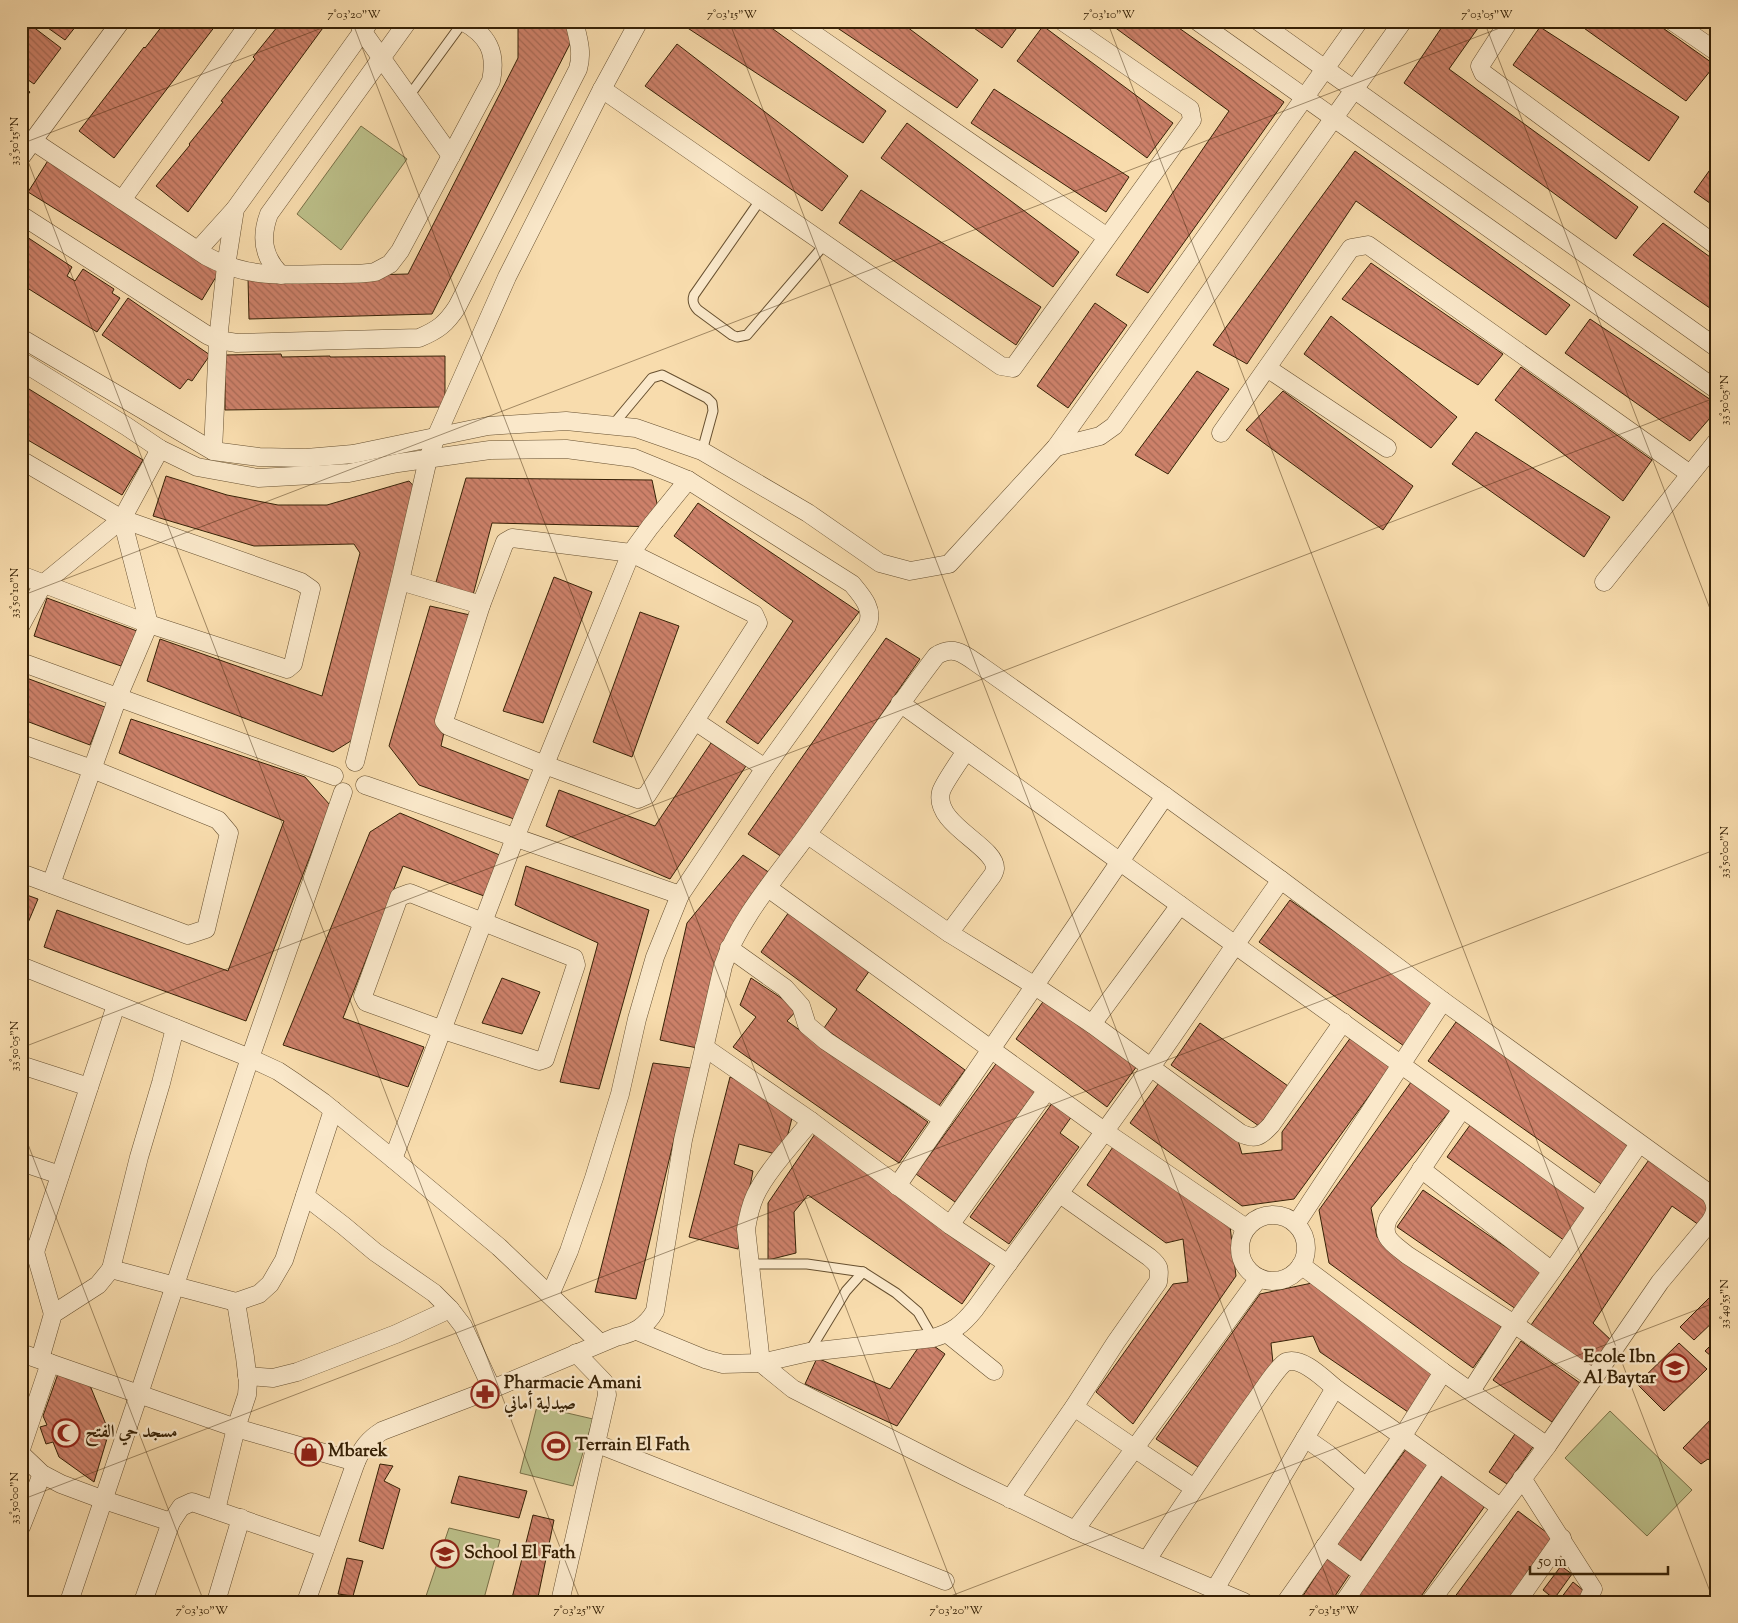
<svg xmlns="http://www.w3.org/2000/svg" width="1738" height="1623" viewBox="0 0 1738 1623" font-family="'Sorts Mill Goudy',Amiri,serif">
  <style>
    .grass { fill: #bcc08a; stroke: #7a7148 }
    .building { fill: url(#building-back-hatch); stroke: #372207 }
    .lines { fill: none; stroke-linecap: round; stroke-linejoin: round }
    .service-casing { stroke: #675030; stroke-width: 11 }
    .minor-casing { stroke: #675030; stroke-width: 19 }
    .service { stroke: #fae8ca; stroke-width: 9 }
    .minor { stroke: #fae8ca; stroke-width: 18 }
    .ticks { fill: none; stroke: #372207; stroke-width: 1; stroke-opacity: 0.45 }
    .labels { text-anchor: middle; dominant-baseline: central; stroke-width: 4.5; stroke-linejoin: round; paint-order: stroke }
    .poi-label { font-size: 18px; font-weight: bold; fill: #372207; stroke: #fae8ca; text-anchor: start }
    .neatline { fill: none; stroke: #372207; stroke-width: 2 }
    .ticks-label { font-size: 12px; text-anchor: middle; fill: #372207 }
  </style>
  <defs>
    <pattern id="building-back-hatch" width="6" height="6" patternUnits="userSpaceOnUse" patternTransform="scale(1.25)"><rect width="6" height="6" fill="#cd816a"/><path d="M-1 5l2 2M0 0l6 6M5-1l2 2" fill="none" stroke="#a76955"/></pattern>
  </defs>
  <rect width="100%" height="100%" fill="#f8dcad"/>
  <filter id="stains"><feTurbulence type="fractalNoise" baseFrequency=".004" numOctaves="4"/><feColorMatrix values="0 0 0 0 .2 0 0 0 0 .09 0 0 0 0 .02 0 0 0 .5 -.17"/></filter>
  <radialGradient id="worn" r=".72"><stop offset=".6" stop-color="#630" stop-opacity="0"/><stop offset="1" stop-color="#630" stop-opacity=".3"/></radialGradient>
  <g class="grass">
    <polygon points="361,126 407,159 341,250 297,214"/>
    <polygon points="537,1406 593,1419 573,1486 520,1473"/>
    <polygon points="1610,1411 1692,1490 1647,1536 1565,1458"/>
    <polygon points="449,1528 500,1540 483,1602 424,1602"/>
  </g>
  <g class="building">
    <polygon points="38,21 80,21 65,40"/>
    <polygon points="166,21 219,21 114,158 79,131 144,47 145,48"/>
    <polygon points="282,21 328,21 188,212 156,186 190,145 189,144 223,102 221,101 255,59 253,57"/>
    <polygon points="518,21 568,21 573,38 432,314 249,319 248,278 408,274 518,58"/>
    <polygon points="686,21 762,21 886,111 863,143 683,25"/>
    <polygon points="831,21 899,21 978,80 957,108 830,23"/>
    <polygon points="964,21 1022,21 1002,48"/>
    <polygon points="1106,21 1169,21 1284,102 1148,293 1116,275 1229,111"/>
    <polygon points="1446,21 1483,21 1449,69 1638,207 1616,239 1404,83"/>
    <polygon points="1574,21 1653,21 1715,65 1686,101"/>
    <polygon points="28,23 61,48 34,84 21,75 21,32"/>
    <polygon points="1043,26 1173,123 1147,158 1017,61"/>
    <polygon points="1540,27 1679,117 1649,161 1513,65"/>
    <polygon points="677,44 848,176 822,211 645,86"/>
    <polygon points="21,86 30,92 21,103"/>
    <polygon points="994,89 1129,177 1106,212 971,123"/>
    <polygon points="907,123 1079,252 1053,287 881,158"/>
    <polygon points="1355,151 1570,305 1546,335 1356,201 1247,364 1213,345"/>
    <polygon points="49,159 222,267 202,300 28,192"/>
    <polygon points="1717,160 1717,208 1694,192"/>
    <polygon points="861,190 1041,307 1016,345 839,223"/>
    <polygon points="1663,223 1717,262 1717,313 1633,255"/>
    <polygon points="21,233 72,267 67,276 75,281 83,269 114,289 112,293 120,298 97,332 21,284"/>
    <polygon points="1371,263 1503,354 1478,385 1342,299"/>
    <polygon points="128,298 210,355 192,381 188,379 180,389 102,335"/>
    <polygon points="1095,303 1127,325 1068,408 1037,386"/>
    <polygon points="1331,316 1457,417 1431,448 1304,354"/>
    <polygon points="1590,319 1717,404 1717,410 1690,441 1565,353"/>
    <polygon points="281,354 282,357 330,356 330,357 445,356 445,407 225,410 225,355"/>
    <polygon points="1521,367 1652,460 1623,501 1495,400"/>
    <polygon points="1197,371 1229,389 1168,474 1135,455"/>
    <polygon points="21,384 143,460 122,495 21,436"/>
    <polygon points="1283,391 1413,486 1383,530 1246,430"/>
    <polygon points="1476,432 1610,517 1584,557 1452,464"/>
    <polygon points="166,476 227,495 278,505 327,505 409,481 418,491 354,739 333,752 147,681 160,639 322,696 360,553 354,544 254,546 153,516"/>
    <polygon points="466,478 652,480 662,527 492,523 473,595 436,582"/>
    <polygon points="698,503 859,612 758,744 726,722 793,621 674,536"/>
    <polygon points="554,577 592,592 543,723 503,711"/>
    <polygon points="21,585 25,587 21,597"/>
    <polygon points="47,598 137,631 121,666 34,636"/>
    <polygon points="430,606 470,615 441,746 531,781 514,819 419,785 389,746"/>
    <polygon points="640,612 679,626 632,757 593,742"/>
    <polygon points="886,638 920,659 782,857 748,834"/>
    <polygon points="21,676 105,707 90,745 21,719"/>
    <polygon points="131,719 305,777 330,805 246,1021 44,947 57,910 228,971 284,821 119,753"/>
    <polygon points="711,743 746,766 670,879 546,826 559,790 655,826"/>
    <polygon points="400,813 502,856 484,896 403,866 343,1018 424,1047 408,1087 283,1045 370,832"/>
    <polygon points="743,855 770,873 697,1048 660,1040 687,923"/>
    <polygon points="526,866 649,910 599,1089 560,1082 598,943 515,905"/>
    <polygon points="21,893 38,899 22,937 21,937"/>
    <polygon points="1290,900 1435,1003 1404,1046 1259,942"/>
    <polygon points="789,912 870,970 856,990 965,1070 938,1107 824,1028 837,1009 761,952"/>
    <polygon points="502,978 540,992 522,1034 482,1023"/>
    <polygon points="751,978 798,1009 787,1021 928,1122 899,1163 733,1047 756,1017 740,1005"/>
    <polygon points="1045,999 1137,1066 1107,1107 1016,1039"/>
    <polygon points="1456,1022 1633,1144 1604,1186 1428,1061"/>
    <polygon points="1200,1023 1288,1086 1259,1126 1171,1065"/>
    <polygon points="1354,1033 1393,1063 1294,1199 1242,1206 1130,1123 1161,1080 1237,1137 1242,1154 1282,1150 1282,1132"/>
    <polygon points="998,1061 1037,1089 955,1202 916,1174"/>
    <polygon points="653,1063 691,1068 636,1299 595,1292"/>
    <polygon points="730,1077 743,1082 792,1118 788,1134 779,1155 739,1144 734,1164 753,1171 738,1249 689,1237"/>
    <polygon points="1414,1078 1453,1107 1371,1208 1377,1237 1502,1327 1473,1368 1329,1263 1319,1210"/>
    <polygon points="1053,1102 1072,1116 1060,1133 1079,1147 1009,1244 970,1217"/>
    <polygon points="1473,1121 1590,1206 1565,1241 1447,1157"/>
    <polygon points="815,1134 991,1262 962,1304 808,1195 794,1212 796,1253 768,1260 768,1203"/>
    <polygon points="1115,1144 1230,1226 1236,1276 1133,1424 1096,1392 1173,1284 1188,1282 1183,1239 1166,1243 1087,1185"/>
    <polygon points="1651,1157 1714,1204 1699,1225 1672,1206 1593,1323 1613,1342 1592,1368 1531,1325"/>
    <polygon points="1423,1190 1542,1272 1516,1309 1397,1227"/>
    <polygon points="1312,1283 1433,1373 1408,1412 1320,1352 1313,1336 1271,1343 1273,1363 1198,1467 1156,1439 1260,1294"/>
    <polygon points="1712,1295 1717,1298 1717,1318 1694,1340 1680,1327"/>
    <polygon points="1717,1339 1717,1361 1705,1351"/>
    <polygon points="1521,1341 1580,1383 1552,1422 1493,1380"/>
    <polygon points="1679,1343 1707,1369 1664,1411 1637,1384"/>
    <polygon points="934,1346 945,1354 897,1426 805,1384 817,1358 890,1389 918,1348"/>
    <polygon points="59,1371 89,1383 109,1432 94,1482 59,1457 53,1442 46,1444 40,1427 47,1425 43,1416"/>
    <polygon points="1717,1413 1717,1459 1713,1463 1708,1459 1701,1464 1683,1448"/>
    <polygon points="1517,1431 1535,1444 1507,1484 1489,1472"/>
    <polygon points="1409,1445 1432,1461 1358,1564 1335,1547"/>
    <polygon points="380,1464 393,1466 384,1481 400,1489 383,1549 359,1541"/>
    <polygon points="1444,1473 1487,1503 1417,1602 1353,1602"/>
    <polygon points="459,1476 527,1491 519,1518 451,1503"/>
    <polygon points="1518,1511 1558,1541 1513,1602 1451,1602"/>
    <polygon points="533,1515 554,1520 537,1602 511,1602"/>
    <polygon points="1330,1554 1353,1569 1331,1602 1299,1602"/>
    <polygon points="347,1558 363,1561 353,1596 338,1594"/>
    <polygon points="1561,1566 1572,1574 1554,1599 1543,1590"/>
    <polygon points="1573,1582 1589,1595 1583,1602 1558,1602"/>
  </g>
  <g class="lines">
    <g class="service-casing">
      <g id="service">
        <polyline points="409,96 463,22"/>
        <path d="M761 199 694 295C692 301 693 305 698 310L732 335 737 337 747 335 825 244"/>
        <polyline points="612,426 652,378 662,375 707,398 712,403 713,411 702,451"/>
        <polyline points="750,1264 807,1264 863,1272"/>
        <polyline points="809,1352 846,1291 863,1272 896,1293 918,1312 933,1338"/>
      </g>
    </g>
    <g class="minor-casing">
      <g id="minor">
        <polyline points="795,21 1107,237"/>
        <polyline points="1197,21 1717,390"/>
        <polyline points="1258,21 1717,348"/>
        <polyline points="1509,21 1480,66 1483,73 1717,246"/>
        <polyline points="1672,21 1717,52"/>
        <polyline points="358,22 363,32 451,156"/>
        <polyline points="602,89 1001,366 1013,368 1192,120 1190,109 1062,21"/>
        <path d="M33 141 206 256C246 278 281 275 324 274 341 274 358 275 375 272L390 264 400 251 491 81C497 52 488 35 462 21"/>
        <polyline points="21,157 121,21"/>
        <polyline points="122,200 251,21"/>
        <path d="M21 215 207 335 218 340 237 343 419 338C438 330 446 324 457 307L578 69C583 52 578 38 574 21"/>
        <polyline points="198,250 235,209"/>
        <path d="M281 275C263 257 260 238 269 214L408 21"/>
        <polyline points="21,338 213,451 259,457 306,458 353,454 488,426 566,421 636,428 702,451 808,513 880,563 910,571 949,564 1056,447 1359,21"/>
        <path d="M21 361 126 426 160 449 197 467 258 478 349 473 398 463 490 450 566 449 634 458 688 480 852 584C862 596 875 610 867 626L765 768 680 895 655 957 637 1019 620 1094 594 1178 569 1251 550 1295"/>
        <polyline points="1267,368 1387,448"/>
        <polyline points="1221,433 1351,248 1368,245 1690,474"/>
        <polyline points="1056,447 1100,436 1114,426 1403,21"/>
        <polyline points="213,451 218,340 226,266 235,209 370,21"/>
        <polyline points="21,460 122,519 301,582 311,589 293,664 287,669 149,624 21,575"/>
        <polygon points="512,538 631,553 754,614 758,623 647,795 638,799 545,765 448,726 444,721 481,605 505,542"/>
        <polyline points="400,581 481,605"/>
        <polyline points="1604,582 1717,441"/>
        <polyline points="21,625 43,584 122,519 160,449"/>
        <polyline points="21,662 334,776"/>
        <polyline points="900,703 1597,1206"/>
        <polyline points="695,721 765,768"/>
        <polyline points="21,744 92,769 218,820 229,833 206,929 188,935 21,873"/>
        <polyline points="355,762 400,581 428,459 436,437 507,277 601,91 639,21"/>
        <polyline points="365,785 680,895"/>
        <path d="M808 835 949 933 1035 986 1092 1024 1240 1133C1255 1140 1260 1137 1271 1125L1343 1022"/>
        <polyline points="51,884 118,697 149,624 122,519"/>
        <polyline points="768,888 1104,1131 1246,1228"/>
        <polygon points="410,893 574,958 576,965 545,1059 539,1061 443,1030 366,1002 363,996 399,897"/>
        <path d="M949 933 992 876C993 875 995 870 995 869 997 846 933 825 941 792 943 784 961 759 966 751"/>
        <polyline points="729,948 785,988 801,1006 807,1025 826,1041 943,1119"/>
        <polyline points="21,966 250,1058 278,1071 296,1083 323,1102 393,1159 499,1247 600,1343"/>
        <polyline points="1092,1024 1180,905"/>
        <polyline points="175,1028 161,1083 139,1157 111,1269 236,1302 259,1294 270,1284 284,1260 333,1110"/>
        <polyline points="704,1047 811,1121 950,1225 1008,1264"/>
        <polyline points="21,1065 89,1087"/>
        <path d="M1462 1109 1388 1219C1380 1238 1394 1244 1407 1255L1514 1324 1593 1378"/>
        <path d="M811 1121C794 1142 766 1172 755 1196 750 1207 748 1217 746 1229L761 1363 793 1389 966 1477 1075 1530 1244 1602"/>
        <polyline points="393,1159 515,838 631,553 650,527 688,480"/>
        <polyline points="21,1162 60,1175"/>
        <polyline points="1421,1169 1552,1271"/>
        <polyline points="897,1186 1165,796"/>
        <polyline points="305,1196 344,1226 375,1252 434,1293 450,1309 463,1326 492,1389"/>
        <circle cx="1273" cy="1248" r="33"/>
        <polyline points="1296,1224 1443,1001"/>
        <polyline points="950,1225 1047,1090"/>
        <polyline points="21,1247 35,1252 116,1005"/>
        <polyline points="35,1252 53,1314"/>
        <polyline points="1301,1265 1443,1372 1547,1446"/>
        <path d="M637 1331 705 1359 723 1364 761 1363 809 1352 933 1338C953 1332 962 1325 975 1309 1034 1228 1093 1148 1151 1067 1195 1005 1236 942 1281 880"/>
        <polyline points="948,1334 994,1371"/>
        <polyline points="21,1353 236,1428 356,1462"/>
        <polyline points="40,1359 53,1314 98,1285 111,1269"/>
        <polyline points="247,1376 273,1378 297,1372 396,1334 450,1309"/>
        <polyline points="1471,1391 1514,1324 1552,1271 1639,1144"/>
        <polyline points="1074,1407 1134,1448 1194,1488"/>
        <polyline points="1305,1438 1328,1454 1366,1487"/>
        <polyline points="595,1443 945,1581"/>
        <polyline points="21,1449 50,1363"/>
        <polyline points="21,1454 42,1474 61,1484 104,1500 171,1522 143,1602"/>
        <polyline points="1522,1478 1593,1589 1587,1602"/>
        <path d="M1010 1499 1074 1407 1116 1342 1158 1282C1160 1269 1160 1266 1149 1257L1060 1194"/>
        <polyline points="216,1510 236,1428 247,1395 248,1382 245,1357 236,1302"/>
        <polyline points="171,1522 181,1507 192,1502 325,1548"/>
        <polyline points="21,1527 42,1474"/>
        <polyline points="1075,1530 1259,1278"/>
        <polyline points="1325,1546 1363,1574"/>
        <path d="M1147 1560C1181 1507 1217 1455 1253 1404 1259 1396 1278 1366 1286 1362 1302 1356 1324 1379 1335 1388L1500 1507"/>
        <polyline points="1215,1589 1335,1388"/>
        <polyline points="69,1602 139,1394 250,1058 343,792"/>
        <polyline points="216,1602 241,1518"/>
        <path d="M306 1602 356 1462C362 1448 369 1439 382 1431L492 1389 616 1337C634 1333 646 1327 655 1311L683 1140 723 966C738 920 778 875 807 835 850 776 891 715 936 656 954 644 965 655 981 666L1165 796 1281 880 1443 1001 1710 1194C1717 1205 1717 1211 1710 1222L1660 1282 1547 1446 1430 1602"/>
        <polyline points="560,1602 607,1395 606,1387 604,1382 576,1353"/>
        <polyline points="1286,1602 1402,1437 1443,1372"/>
        <polyline points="1344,1602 1439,1463"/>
        <polyline points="1517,1602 1562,1538"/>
      </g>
    </g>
    <use href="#service" class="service"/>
    <use href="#minor" class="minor"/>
  </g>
  <path class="ticks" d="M352 21 959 1602M729 21 1336 1602M1107 21 1714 1602M1484 21 1717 627M21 143 581 1602M21 144 340 21M21 596 1518 21M21 1048 1717 397M21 1126 204 1602M21 1500 1717 849M935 1602 1717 1302"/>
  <defs>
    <g id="school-ring" transform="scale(1.4375)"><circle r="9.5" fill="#fae8ca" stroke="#8f2418" stroke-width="1.5"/><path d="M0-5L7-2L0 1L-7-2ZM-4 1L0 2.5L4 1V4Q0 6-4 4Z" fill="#8f2418"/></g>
    <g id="pharmacy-ring" transform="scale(1.4375)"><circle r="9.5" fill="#fae8ca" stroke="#8f2418" stroke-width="1.5"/><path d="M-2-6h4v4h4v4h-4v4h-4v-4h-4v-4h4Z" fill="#8f2418"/></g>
    <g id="mosque-ring" transform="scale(1.4375)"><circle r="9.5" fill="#fae8ca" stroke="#8f2418" stroke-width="1.5"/><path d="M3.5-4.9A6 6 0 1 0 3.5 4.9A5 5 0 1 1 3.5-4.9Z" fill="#8f2418"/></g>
    <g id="stadium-ring" transform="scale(1.4375)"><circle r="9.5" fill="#fae8ca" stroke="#8f2418" stroke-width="1.5"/><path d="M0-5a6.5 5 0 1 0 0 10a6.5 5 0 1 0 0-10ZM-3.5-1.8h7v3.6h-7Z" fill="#8f2418"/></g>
    <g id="shop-ring" transform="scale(1.4375)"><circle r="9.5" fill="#fae8ca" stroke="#8f2418" stroke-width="1.5"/><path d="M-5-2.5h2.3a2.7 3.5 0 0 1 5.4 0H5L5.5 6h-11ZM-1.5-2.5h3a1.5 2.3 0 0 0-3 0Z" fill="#8f2418"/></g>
  </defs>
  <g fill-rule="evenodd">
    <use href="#school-ring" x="1675" y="1368"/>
    <use href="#pharmacy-ring" x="485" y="1394"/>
    <use href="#mosque-ring" x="66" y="1433"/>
    <use href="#stadium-ring" x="556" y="1446"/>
    <use href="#shop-ring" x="309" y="1452"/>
    <use href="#school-ring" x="445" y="1554"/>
  </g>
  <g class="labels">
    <g class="poi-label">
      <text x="1656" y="1358" text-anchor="end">Ecole Ibn<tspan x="1656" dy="21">Al Baytar</tspan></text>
      <text x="504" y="1384">Pharmacie Amani<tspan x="504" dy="21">صيدلية أماني</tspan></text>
      <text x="85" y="1433">مسجد حي الفتح</text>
      <text x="575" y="1446">Terrain El Fath</text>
      <text x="328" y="1452">Mbarek</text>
      <text x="464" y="1554">School El Fath</text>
    </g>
  </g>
  <rect width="1738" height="1623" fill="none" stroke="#f8dcad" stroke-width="55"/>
  <path d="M1530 1566v8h138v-8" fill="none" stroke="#372207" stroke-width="2.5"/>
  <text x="1538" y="1566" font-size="15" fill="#372207" stroke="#fae8ca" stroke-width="4" paint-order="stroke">50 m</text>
  <rect x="28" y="28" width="1682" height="1568" class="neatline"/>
  <g class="ticks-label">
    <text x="354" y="18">7°03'20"W</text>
    <text x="732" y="18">7°03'15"W</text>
    <text x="1109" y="18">7°03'10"W</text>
    <text x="1487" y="18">7°03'05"W</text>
    <text transform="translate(14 141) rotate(-90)" y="4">33°50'15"N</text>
    <text transform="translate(1724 400) rotate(-90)" y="4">33°50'05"N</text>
    <text transform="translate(14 593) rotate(-90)" y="4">33°50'10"N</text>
    <text transform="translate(1724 852) rotate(-90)" y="4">33°50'00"N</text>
    <text transform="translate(14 1046) rotate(-90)" y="4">33°50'05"N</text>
    <text transform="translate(1724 1304) rotate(-90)" y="4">33°49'55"N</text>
    <text transform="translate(14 1498) rotate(-90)" y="4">33°50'00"N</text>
    <text x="202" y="1614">7°03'30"W</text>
    <text x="579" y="1614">7°03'25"W</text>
    <text x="956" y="1614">7°03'20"W</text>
    <text x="1334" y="1614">7°03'15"W</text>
  </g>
  <rect width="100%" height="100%" filter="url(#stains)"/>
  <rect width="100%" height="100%" fill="url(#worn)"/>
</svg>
